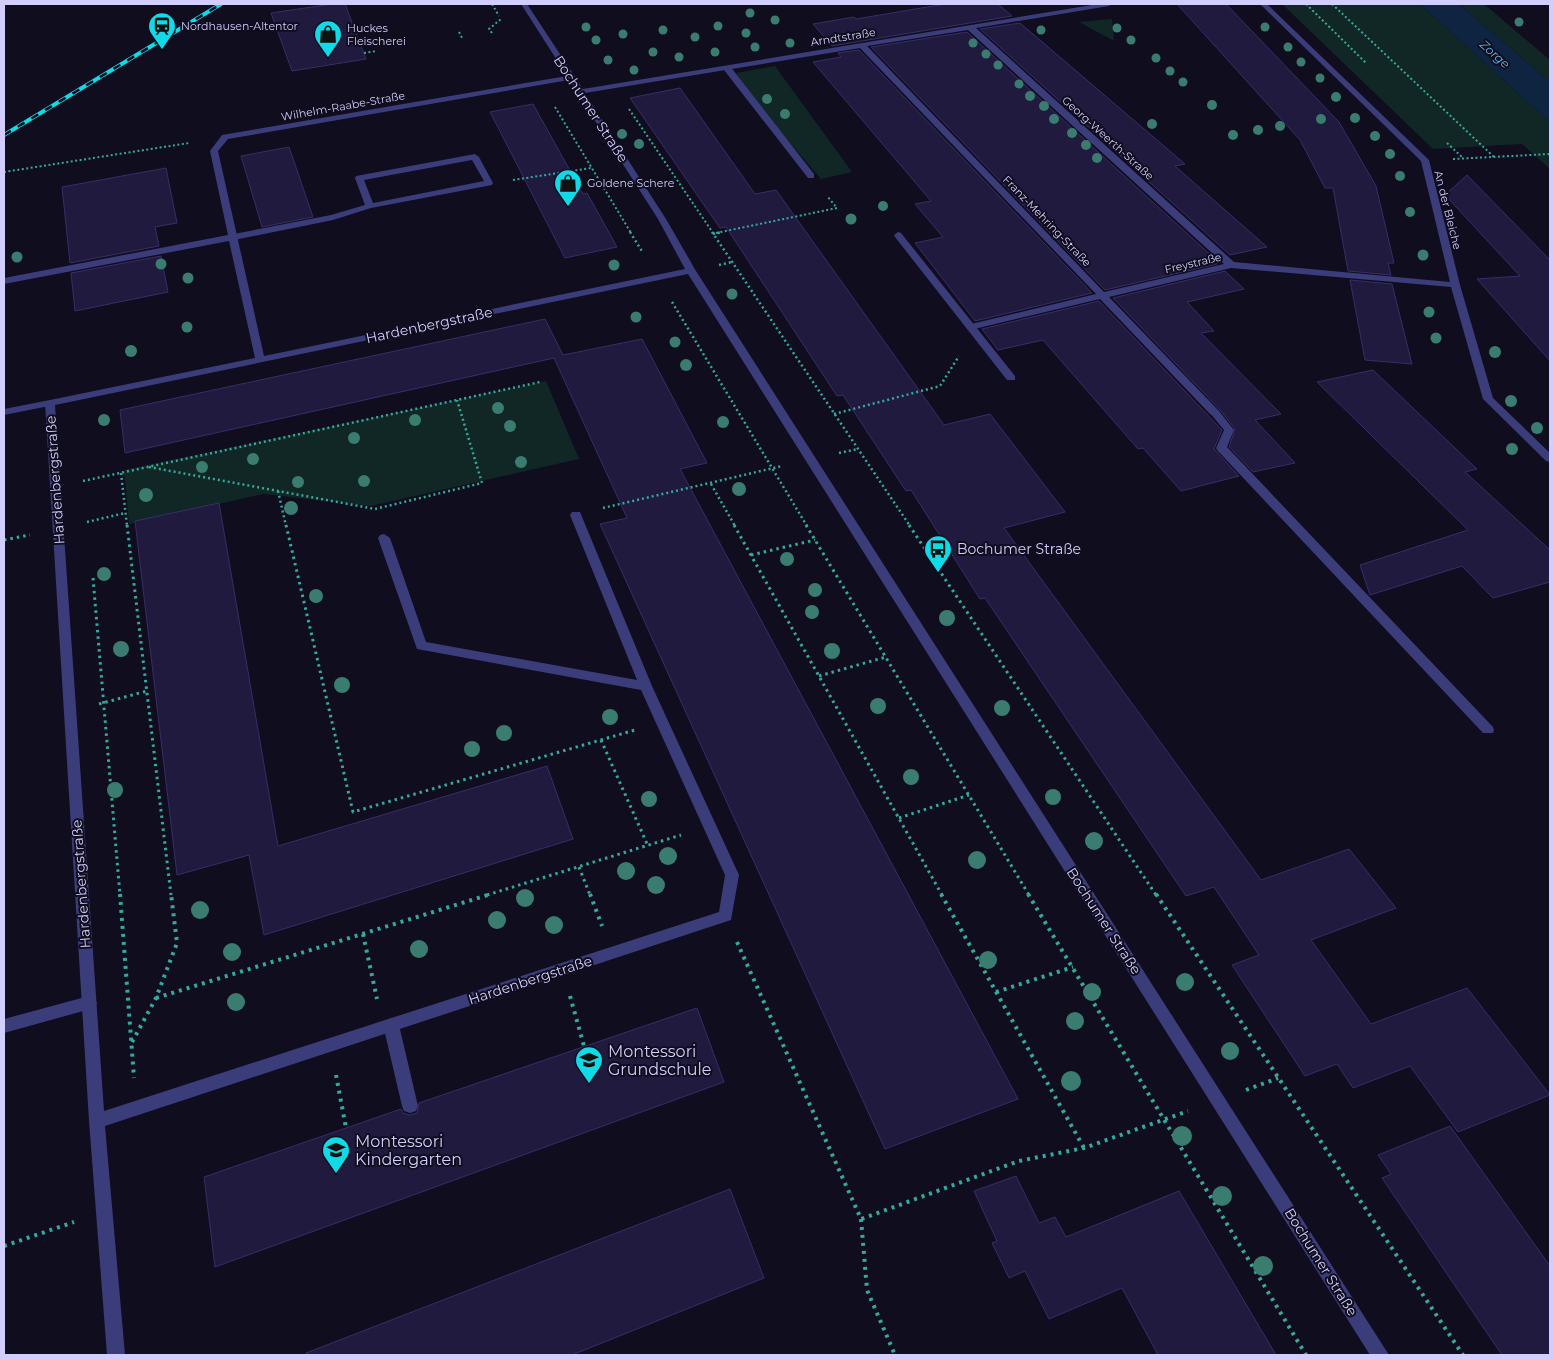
<svg xmlns="http://www.w3.org/2000/svg" width="1554" height="1359" viewBox="0 0 1554 1359" font-family="Montserrat,sans-serif">
  <style>
    .green { fill: #112726 }
    .water { fill: #0f2441 }
    .building { fill: #201b3e; stroke: #372e68 }
    .lines { fill: none; stroke-linecap: round; stroke-linejoin: round }
    .path-far3 { stroke: #35a99d; stroke-width: 2; stroke-dasharray: 2 2.5; stroke-linecap: butt }
    .path-far2 { stroke: #35a99d; stroke-width: 2.5; stroke-dasharray: 2 3; stroke-linecap: butt }
    .path-far1 { stroke: #35a99d; stroke-width: 3; stroke-dasharray: 2.5 4; stroke-linecap: butt }
    .path { stroke: #35a99d; stroke-width: 4; stroke-dasharray: 3 5; stroke-linecap: butt }
    .lane { fill: #3b3c7a; fill-rule: evenodd }
    .street { fill: #3b3c7a; fill-rule: evenodd }
    .rail-casing { stroke: #0edbe7; stroke-width: 4 }
    .rail { stroke: #0f0d1e; stroke-width: 2.5; stroke-dasharray: 8; stroke-linecap: butt }
    .tree { fill: #3b7c70 }
    .labels { text-anchor: middle; dominant-baseline: central; stroke-width: 4; stroke-linejoin: round; paint-order: stroke }
    .far-poi-label { font-size: 11px; fill: #d1cdfc; stroke: #0f0d1e; text-anchor: start }
    .far-street-label { font-size: 11px; fill: #d1cdfc; stroke: #0f0d1e }
    .far-water-label { font-size: 12px; font-style: italic; fill: #62b8f5; stroke: #0f0d1e }
    .street-label { font-size: 14px; fill: #d1cdfc; stroke: #0f0d1e }
    .poi-label { font-size: 14px; fill: #d1cdfc; stroke: #0f0d1e; text-anchor: start }
    .near-poi-label { font-size: 16px; fill: #d1cdfc; stroke: #0f0d1e; text-anchor: start }
  </style>
  <rect width="100%" height="100%" fill="#0f0d1e"/>
  <g class="green">
    <polygon points="1282,4 1420,4 1550,122 1550,169 1522,144 1433,149"/>
    <polygon points="1459,4 1484,4 1550,60 1550,82"/>
    <polygon points="1112,19 1114,41 1079,22"/>
    <polygon points="775,66 852,172 821,179 762,110 736,73"/>
    <polygon points="546,381 579,459 371,506 263,494 129,524 124,470"/>
  </g>
  <polygon class="water" points="1420,4 1459,4 1550,82 1550,122"/>
  <g class="building">
    <polygon points="332,4 345,4 366,59 292,71 271,13"/>
    <polygon points="945,4 998,4 1012,16 832,46 813,24 854,17 856,19"/>
    <polygon points="1177,4 1226,4 1339,122 1376,186 1394,263 1388,263 1391,275 1348,271 1333,188 1325,188 1300,140"/>
    <polygon points="1020,23 1185,164 1175,166 1267,247 1230,255 980,29"/>
    <polygon points="967,32 1215,259 1212,259 1217,264 1105,290 871,47"/>
    <polygon points="859,50 1092,293 975,321 915,243 943,237 915,204 931,201 813,62 841,57 838,53"/>
    <polygon points="680,88 755,194 776,190 944,425 990,414 1065,512 1004,528 1261,880 1349,849 1396,908 1311,940 1371,1024 1467,988 1550,1095 1458,1132 1410,1066 1353,1088 1337,1064 1305,1076 1232,965 1259,955 1214,887 1186,896 985,598 980,599 911,490 906,491 843,395 837,396 726,227 720,228 630,98"/>
    <polygon points="533,104 583,194 587,193 617,247 565,258 490,112"/>
    <polygon points="289,147 313,217 262,227 241,156"/>
    <polygon points="166,168 177,223 155,227 159,246 70,263 62,187"/>
    <polygon points="1467,175 1550,260 1550,361 1477,279 1520,276 1445,195"/>
    <polygon points="161,256 168,292 75,311 71,273"/>
    <polygon points="1225,271 1244,289 1187,302 1214,331 1201,333 1281,414 1255,420 1295,463 1253,472 1229,447 1235,429 1220,410 1113,298"/>
    <polygon points="1350,280 1392,284 1412,364 1365,360"/>
    <polygon points="1099,301 1222,430 1214,449 1239,476 1181,491 1143,448 1138,449 1043,340 998,350 982,329"/>
    <polygon points="545,319 563,355 642,339 707,463 680,469 1018,1099 885,1149 600,524 627,518 554,358 125,453 120,410"/>
    <polygon points="1373,370 1477,469 1465,472 1550,550 1550,582 1493,598 1462,566 1370,595 1360,565 1468,530 1317,382"/>
    <polygon points="219,503 278,846 547,766 573,839 264,935 249,855 177,875 135,521"/>
    <polygon points="697,1008 724,1082 215,1267 204,1177 401,1109 403,1113 409,1115 417,1113 419,1103"/>
    <polygon points="1450,1126 1550,1266 1550,1355 1502,1355 1382,1178 1391,1174 1378,1155"/>
    <polygon points="1016,1176 1039,1223 1055,1217 1066,1237 1179,1191 1276,1355 1158,1355 1122,1288 1049,1319 1025,1271 1009,1278 992,1243 997,1241 974,1191"/>
    <polygon points="730,1189 764,1278 572,1355 307,1355 306,1353"/>
  </g>
  <g class="lines">
    <g class="path-far3">
      <polyline points="492,4 499,16"/>
      <polyline points="1306,4 1366,63"/>
      <polyline points="1332,4 1494,157"/>
      <polyline points="459,32 462,38"/>
      <polyline points="492,33 489,29 501,19"/>
      <polyline points="364,53 377,51"/>
      <polyline points="555,107 631,233"/>
      <polyline points="629,109 713,233"/>
      <polyline points="1447,143 1463,158"/>
      <polyline points="1453,159 1550,154"/>
      <polyline points="4,172 189,143"/>
      <polyline points="513,180 591,168"/>
      <polyline points="716,233 837,208 827,196"/>
    </g>
    <g class="path-far2">
      <polyline points="630,232 643,253"/>
      <polyline points="712,232 910,526"/>
      <polyline points="713,234 722,232"/>
      <polyline points="719,265 732,262"/>
      <polyline points="672,302 807,526"/>
      <polyline points="834,414 940,386 959,356"/>
      <polyline points="839,453 858,449"/>
      <polyline points="149,467 375,509 482,483 457,400"/>
      <polyline points="121,473 127,526"/>
      <polyline points="83,481 540,382"/>
      <polyline points="711,484 735,526"/>
      <polyline points="278,491 286,526"/>
      <polyline points="603,508 782,466"/>
      <polyline points="87,522 125,513"/>
    </g>
    <g class="path-far1">
      <polyline points="127,525 171,895"/>
      <polyline points="286,525 353,812 635,730"/>
      <polyline points="734,525 942,895"/>
      <polyline points="806,525 1029,895"/>
      <polyline points="909,525 1156,895"/>
      <polyline points="4,540 30,535"/>
      <polyline points="751,555 815,540"/>
      <polyline points="93,578 120,895"/>
      <polyline points="819,676 886,657"/>
      <polyline points="99,704 147,691"/>
      <polyline points="601,740 648,846"/>
      <polyline points="899,818 969,795"/>
      <polyline points="579,867 590,895"/>
      <polyline points="487,895 681,835"/>
    </g>
    <g class="path">
      <polyline points="120,894 134,1078"/>
      <polyline points="590,894 602,926"/>
      <polyline points="941,894 1084,1148"/>
      <polyline points="1028,894 1306,1355"/>
      <polyline points="1156,894 1463,1355"/>
      <polyline points="363,934 377,999"/>
      <polyline points="737,942 861,1219 1019,1161 1084,1148 1188,1111"/>
      <polyline points="996,992 1073,967"/>
      <polyline points="570,996 584,1046"/>
      <polyline points="156,998 491,894"/>
      <polyline points="132,1042 156,998 177,943 171,894"/>
      <polyline points="336,1075 346,1128"/>
      <polyline points="1246,1090 1278,1078"/>
      <polyline points="861,1219 867,1290 895,1355"/>
      <polyline points="4,1246 74,1222"/>
    </g>
    <g class="lane">
      <polygon points="724,66 730,66 814,174 814,178 808,178 724,70"/>
      <path d="M475 154 479 157 493 183 492 185 371 208 333 220 234 240 230 237 234 234 331 215 365 205 355 178 356 176ZM472 160 484 181 373 203 364 180Z"/>
      <polygon points="898,232 901,233 1015,376 1015,380 1007,380 895,237 894,235"/>
      <polygon points="50,400 54,401 55,403 54,405 4,415 4,409"/>
      <polygon points="1215,410 1219,411 1234,430 1227,447 1493,727 1494,730 1493,733 1483,733 1217,450 1216,448 1224,430 1210,413"/>
      <polygon points="89,996 94,998 97,1003 94,1008 4,1033 4,1019"/>
      <polygon points="391,1018 396,1020 399,1025 418,1106 416,1111 410,1113 404,1111 402,1106 383,1025 386,1020"/>
    </g>
    <path class="street" d="M521 4H527L583 89 1098 4H1112L1109 6 976 28 1234 262 1450 282 1421 161 1260 4H1267L1429 160 1460 285 1493 398 1550 453V462L1546 461 1483 399 1451 287 1231 268 1109 297 1219 411 1220 413 1215 416 1211 415 1100 299 970 330 967 329V325L1096 294 860 48 585 93 666 219 696 271 1389 1355H1370L688 274 55 405 104 1111 719 912 725 875 641 690 417 649 378 538 380 535 384 534 390 538 426 642 637 680 570 515 572 512H580L652 686 739 875 731 920 105 1126 125 1355H107L89 1121 45 403 50 400 255 358 229 241 4 284V278L228 235 210 151 222 135 567 76ZM968 30 1224 264 1104 292 867 46ZM569 80 658 219 685 269 264 356 218 151 228 139Z"/>
    <g class="rail-casing">
      <polyline id="rail" points="4,135 221,4"/>
    </g>
    <use href="#rail" class="rail"/>
  </g>
  <g class="tree">
    <circle cx="750" cy="13" r="4.5"/>
    <circle cx="775" cy="20" r="4.5"/>
    <circle cx="1519" cy="22" r="4.5"/>
    <circle cx="718" cy="26" r="4.5"/>
    <circle cx="586" cy="27" r="4.5"/>
    <circle cx="1265" cy="27" r="4.5"/>
    <circle cx="1117" cy="28" r="4.5"/>
    <circle cx="663" cy="30" r="4.5"/>
    <circle cx="1041" cy="30" r="4.5"/>
    <circle cx="746" cy="33" r="4.5"/>
    <circle cx="623" cy="34" r="4.5"/>
    <circle cx="695" cy="37" r="4.5"/>
    <circle cx="596" cy="40" r="4.5"/>
    <circle cx="1131" cy="40" r="4.5"/>
    <circle cx="790" cy="43" r="4.5"/>
    <circle cx="973" cy="43" r="4.5"/>
    <circle cx="755" cy="47" r="4.5"/>
    <circle cx="1288" cy="47" r="4.5"/>
    <circle cx="653" cy="52" r="4.5"/>
    <circle cx="715" cy="52" r="4.5"/>
    <circle cx="986" cy="54" r="4.5"/>
    <circle cx="679" cy="57" r="4.5"/>
    <circle cx="1156" cy="58" r="4.5"/>
    <circle cx="608" cy="60" r="4.5"/>
    <circle cx="1301" cy="62" r="4.5"/>
    <circle cx="998" cy="65" r="4.5"/>
    <circle cx="634" cy="70" r="4.5"/>
    <circle cx="1170" cy="71" r="4.5"/>
    <circle cx="1320" cy="78" r="4.5"/>
    <circle cx="1183" cy="82" r="4.5"/>
    <circle cx="1019" cy="84" r="4.5"/>
    <circle cx="1030" cy="96" r="5"/>
    <circle cx="1336" cy="97" r="5"/>
    <circle cx="767" cy="99" r="5"/>
    <circle cx="1212" cy="105" r="5"/>
    <circle cx="1044" cy="106" r="5"/>
    <circle cx="785" cy="114" r="5"/>
    <circle cx="1355" cy="118" r="5"/>
    <circle cx="1054" cy="119" r="5"/>
    <circle cx="1321" cy="119" r="5"/>
    <circle cx="1152" cy="124" r="5"/>
    <circle cx="1280" cy="126" r="5"/>
    <circle cx="1258" cy="130" r="5"/>
    <circle cx="1072" cy="133" r="5"/>
    <circle cx="622" cy="134" r="5"/>
    <circle cx="1233" cy="135" r="5"/>
    <circle cx="1375" cy="136" r="5"/>
    <circle cx="639" cy="144" r="5"/>
    <circle cx="1086" cy="145" r="5"/>
    <circle cx="1390" cy="154" r="5"/>
    <circle cx="1097" cy="158" r="5"/>
    <circle cx="1400" cy="176" r="5"/>
    <circle cx="883" cy="206" r="5"/>
    <circle cx="1410" cy="212" r="5"/>
    <circle cx="851" cy="219" r="5.5"/>
    <circle cx="1423" cy="255" r="5.5"/>
    <circle cx="17" cy="257" r="5.5"/>
    <circle cx="161" cy="264" r="5.5"/>
    <circle cx="614" cy="265" r="5.5"/>
    <circle cx="188" cy="278" r="5.5"/>
    <circle cx="732" cy="294" r="5.5"/>
    <circle cx="1429" cy="312" r="5.5"/>
    <circle cx="636" cy="317" r="5.5"/>
    <circle cx="187" cy="327" r="5.5"/>
    <circle cx="1436" cy="338" r="5.5"/>
    <circle cx="675" cy="342" r="5.5"/>
    <circle cx="131" cy="351" r="6"/>
    <circle cx="1495" cy="352" r="6"/>
    <circle cx="686" cy="365" r="6"/>
    <circle cx="1511" cy="401" r="6"/>
    <circle cx="498" cy="408" r="6"/>
    <circle cx="104" cy="420" r="6"/>
    <circle cx="415" cy="420" r="6"/>
    <circle cx="723" cy="422" r="6"/>
    <circle cx="510" cy="426" r="6"/>
    <circle cx="1537" cy="428" r="6"/>
    <circle cx="354" cy="438" r="6"/>
    <circle cx="1512" cy="449" r="6"/>
    <circle cx="253" cy="459" r="6"/>
    <circle cx="521" cy="462" r="6"/>
    <circle cx="202" cy="467" r="6"/>
    <circle cx="364" cy="481" r="6"/>
    <circle cx="298" cy="482" r="6"/>
    <circle cx="739" cy="489" r="7"/>
    <circle cx="146" cy="495" r="7"/>
    <circle cx="291" cy="508" r="7"/>
    <circle cx="787" cy="559" r="7"/>
    <circle cx="104" cy="574" r="7"/>
    <circle cx="815" cy="590" r="7"/>
    <circle cx="316" cy="596" r="7"/>
    <circle cx="812" cy="612" r="7"/>
    <circle cx="947" cy="618" r="8"/>
    <circle cx="121" cy="649" r="8"/>
    <circle cx="832" cy="651" r="8"/>
    <circle cx="342" cy="685" r="8"/>
    <circle cx="878" cy="706" r="8"/>
    <circle cx="1002" cy="708" r="8"/>
    <circle cx="610" cy="717" r="8"/>
    <circle cx="504" cy="733" r="8"/>
    <circle cx="472" cy="749" r="8"/>
    <circle cx="911" cy="777" r="8"/>
    <circle cx="115" cy="790" r="8"/>
    <circle cx="1053" cy="797" r="8"/>
    <circle cx="649" cy="799" r="8"/>
    <circle cx="1094" cy="841" r="9"/>
    <circle cx="668" cy="856" r="9"/>
    <circle cx="977" cy="860" r="9"/>
    <circle cx="626" cy="871" r="9"/>
    <circle cx="656" cy="885" r="9"/>
    <circle cx="525" cy="898" r="9"/>
    <circle cx="200" cy="910" r="9"/>
    <circle cx="497" cy="920" r="9"/>
    <circle cx="554" cy="925" r="9"/>
    <circle cx="419" cy="949" r="9"/>
    <circle cx="232" cy="952" r="9"/>
    <circle cx="988" cy="960" r="9"/>
    <circle cx="1185" cy="982" r="9"/>
    <circle cx="1092" cy="992" r="9"/>
    <circle cx="236" cy="1002" r="9"/>
    <circle cx="1075" cy="1021" r="9"/>
    <circle cx="1230" cy="1051" r="9"/>
    <circle cx="1071" cy="1081" r="10"/>
    <circle cx="1182" cy="1136" r="10"/>
    <circle cx="1222" cy="1196" r="10"/>
    <circle cx="1263" cy="1266" r="10"/>
  </g>
  <defs>
    <g id="station-pin" transform="scale(1.4375)"><path d="M0 17L-7.5 6A9.5 9.5 0 1 1 7.5 6Z" fill="#0edbe7" stroke="#0f0d1e"/><path d="M-3-6H3Q5-6 5-4V2Q5 4 3 4L4.5 6H3L1.5 4h-3L-3 6H-4.5L-3 4Q-5 4-5 2V-4Q-5-6-3-6ZM-3.5-4v3h7v-3ZM-3.5 1v1.5H-2V1ZM2 1v1.5H3.5V1Z" fill="#111"/></g>
    <g id="shop-pin" transform="scale(1.4375)"><path d="M0 17L-7.5 6A9.5 9.5 0 1 1 7.5 6Z" fill="#0edbe7" stroke="#0f0d1e"/><path d="M-5-2.5h2.3a2.7 3.5 0 0 1 5.4 0H5L5.5 6h-11ZM-1.5-2.5h3a1.5 2.3 0 0 0-3 0Z" fill="#111"/></g>
    <g id="bus-pin" transform="scale(1.4375)"><path d="M0 17L-7.5 6A9.5 9.5 0 1 1 7.5 6Z" fill="#0edbe7" stroke="#0f0d1e"/><path d="M-5-6H5V4H4V6H2V4H-2V6H-4V4H-5ZM-3.5-4V0h7V-4ZM-3.5 1.2v1.5H-2V1.2ZM2 1.2v1.5H3.5V1.2Z" fill="#111"/></g>
    <g id="school-pin" transform="scale(1.4375)"><path d="M0 17L-7.5 6A9.5 9.5 0 1 1 7.5 6Z" fill="#0edbe7" stroke="#0f0d1e"/><path d="M0-5L7-2L0 1L-7-2ZM-4 1L0 2.5L4 1V4Q0 6-4 4Z" fill="#111"/></g>
  </defs>
  <g fill-rule="evenodd">
    <use href="#station-pin" x="162" y="26"/>
    <use href="#shop-pin" x="328" y="34"/>
    <use href="#shop-pin" x="568" y="183"/>
    <use href="#bus-pin" x="938" y="549"/>
    <use href="#school-pin" x="589" y="1060"/>
    <use href="#school-pin" x="336" y="1150"/>
  </g>
  <g class="labels">
    <g class="far-poi-label">
      <text x="181" y="26">Nordhausen-Altentor</text>
      <text x="347" y="28">Huckes<tspan x="347" dy="13">Fleischerei</tspan></text>
      <text x="587" y="183">Goldene Schere</text>
    </g>
    <g class="far-street-label">
      <text transform="translate(843 37) rotate(-9)">Arndtstraße</text>
      <text transform="translate(343 106) rotate(-10)">Wilhelm-Raabe-Straße</text>
      <text transform="translate(1108 138) rotate(42)">Georg-Weerth-Straße</text>
      <text transform="translate(1448 210) rotate(76)">An der Bleiche</text>
      <text transform="translate(1047 221) rotate(46)">Franz-Mehring-Straße</text>
      <text transform="translate(1193 263) rotate(-13)">Freystraße</text>
    </g>
    <g class="far-water-label">
      <text transform="translate(1495 54) rotate(42)">Zorge</text>
    </g>
    <g class="street-label">
      <text transform="translate(591 109) rotate(57)">Bochumer Straße</text>
      <text transform="translate(429 325) rotate(-12)">Hardenbergstraße</text>
      <text transform="translate(55 480) rotate(-94)">Hardenbergstraße</text>
      <text transform="translate(81 884) rotate(-94)">Hardenbergstraße</text>
      <text transform="translate(1104 921) rotate(57)">Bochumer Straße</text>
      <text transform="translate(530 980) rotate(-18)">Hardenbergstraße</text>
      <text transform="translate(1321 1262) rotate(58)">Bochumer Straße</text>
    </g>
    <g class="poi-label">
      <text x="957" y="549">Bochumer Straße</text>
    </g>
    <g class="near-poi-label">
      <text x="608" y="1051">Montessori<tspan x="608" dy="18">Grundschule</tspan></text>
      <text x="355" y="1141">Montessori<tspan x="355" dy="18">Kindergarten</tspan></text>
    </g>
  </g>
  <rect width="1554" height="1359" fill="none" stroke="#d1cdfc" stroke-width="10"/>
</svg>
